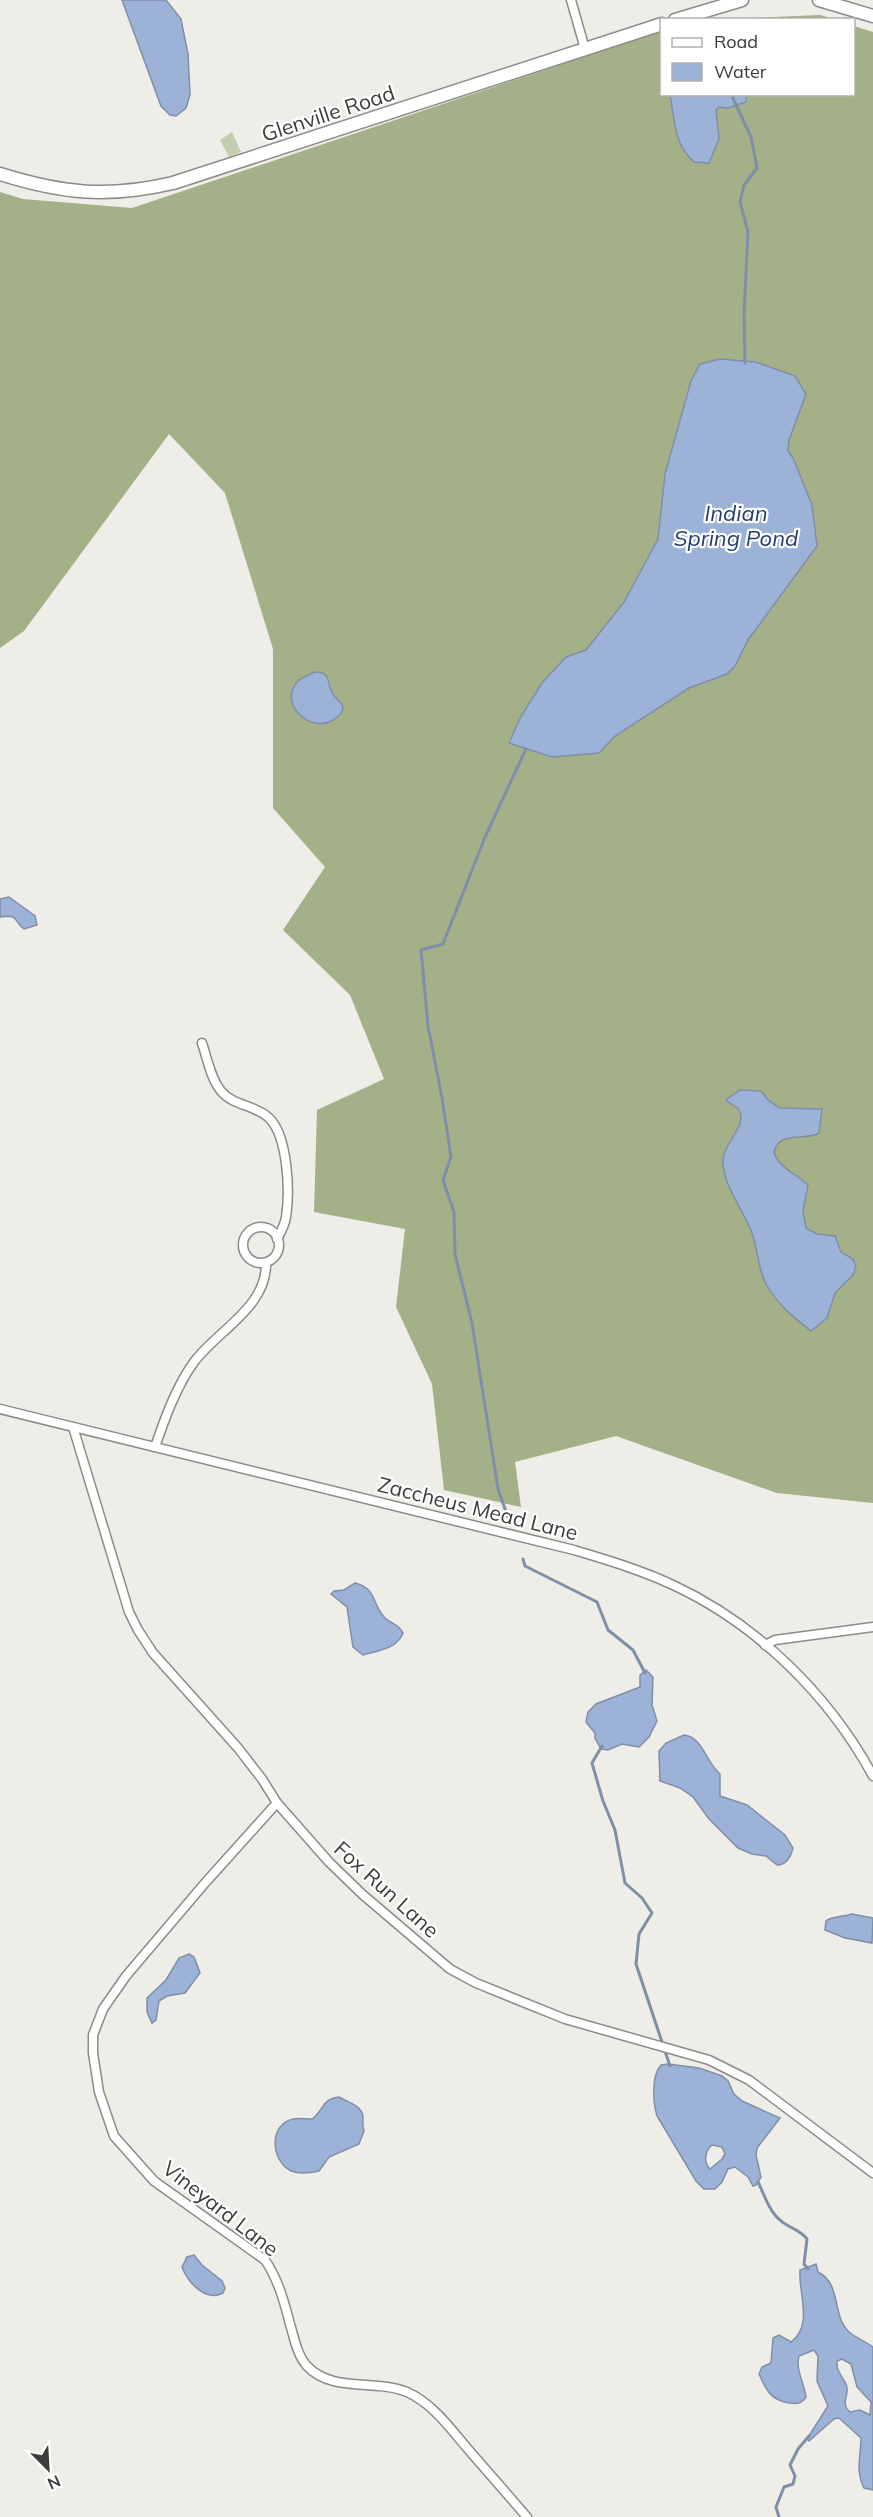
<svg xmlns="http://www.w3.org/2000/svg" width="873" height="2517" viewBox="0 0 873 2517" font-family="Mulish,sans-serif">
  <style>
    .green { fill: #c4ceaf }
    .forest { fill: #a4b088 }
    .water { fill: #9db2d7; stroke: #808fa8; stroke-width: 1.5; fill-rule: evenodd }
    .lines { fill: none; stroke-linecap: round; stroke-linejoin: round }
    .stream { stroke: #808fa8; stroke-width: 3 }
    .street-casing { stroke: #8c8b87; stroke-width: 11 }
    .secondary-casing { stroke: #8c8b87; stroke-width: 15 }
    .street { stroke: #fff; stroke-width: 8 }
    .secondary { stroke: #fff; stroke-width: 12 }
    .labels { text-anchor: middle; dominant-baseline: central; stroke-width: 4.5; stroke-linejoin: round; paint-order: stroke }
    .street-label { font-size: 21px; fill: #3d3c3a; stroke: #fff }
    .water-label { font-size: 22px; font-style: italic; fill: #233e6d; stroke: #fff }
  </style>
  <rect width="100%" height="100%" fill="#eeede8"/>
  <polygon class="green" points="232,132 241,152 229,157 220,140"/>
  <g class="forest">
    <polygon points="820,15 834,19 725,19"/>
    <polygon points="854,26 873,32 873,1503 777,1493 616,1436 515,1462 521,1507 444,1490 432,1384 396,1307 405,1229 314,1212 317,1110 384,1079 350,995 283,930 325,867 273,808 273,649 225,493 169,434 24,631 0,648 0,192 23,199 132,208 661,31 662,94 854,94"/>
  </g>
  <g class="water">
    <polygon points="122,0 166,0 181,19 188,54 190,95 186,108 176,116 170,115 161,106"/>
    <path d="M670 95H746V102L728 108 719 107 716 110 719 139 709 163 694 162C673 143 675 120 670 95Z"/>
    <polygon points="720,359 756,362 795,376 806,394 789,440 788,451 793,458 812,505 817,546 748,640 735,666 727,674 689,688 615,736 599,753 552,757 509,743 520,718 542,683 566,657 586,650 624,602 658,539 665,474 691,381 700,364"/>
    <path d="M315 672C332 672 326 683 333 694 335 698 340 701 343 706 343 713 339 716 333 720 310 734 277 703 298 681 302 677 310 674 315 672Z"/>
    <path d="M9 897 35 916 37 925 24 929C12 920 20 914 0 917V899Z"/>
    <path d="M740 1090 761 1091 769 1101 780 1108 822 1109 819 1133C805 1142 780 1129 774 1152 778 1168 797 1174 808 1185L803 1211 806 1228 817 1234 835 1236 841 1252 853 1259 856 1267 853 1275 835 1293 827 1318 811 1331C794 1318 777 1304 766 1284 758 1269 758 1252 753 1236 745 1211 722 1186 723 1159 724 1144 746 1126 740 1112 738 1106 730 1105 726 1100Z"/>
    <path d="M355 1583C378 1589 371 1604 385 1618 391 1624 399 1624 403 1633 397 1649 377 1651 363 1655L353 1647 347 1607 331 1594 334 1591 344 1590Z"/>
    <polygon points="646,1670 653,1677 652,1705 657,1721 649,1737 639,1747 622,1744 608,1750 601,1749 595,1738 595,1733 586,1722 588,1712 596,1704 640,1687 640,1675"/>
    <path d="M684 1735C703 1737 706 1763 720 1774V1796L747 1805 785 1835 793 1848C791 1856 787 1865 777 1865L766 1856 752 1854 738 1848 709 1819 693 1797 680 1788 660 1781 659 1751 666 1743Z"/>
    <path d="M852 1914 873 1918 872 1943 845 1938 825 1930 826 1921C832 1916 844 1917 852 1914Z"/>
    <polygon points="189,1954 194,1957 200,1973 185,1993 167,1996 159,2001 156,2020 152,2023 147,2012 147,1998 166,1980 179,1958"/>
    <path d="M668 2064 699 2068 722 2076 728 2081 734 2094 742 2101 780 2118 757 2148 756 2155 761 2177 756 2185 753 2186 748 2177 735 2167 728 2169 722 2182 715 2189H704L696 2181 657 2116C653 2102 651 2076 661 2065ZM712 2145 722 2147 725 2154 722 2159 710 2169C703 2162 705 2151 712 2145Z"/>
    <path d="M339 2097C347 2102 361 2105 363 2116 363 2122 362 2125 364 2131L359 2144 329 2157 319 2171C311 2173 299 2174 291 2171 271 2161 268 2125 293 2119 298 2118 306 2119 312 2119 323 2111 323 2098 339 2097Z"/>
    <path d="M194 2255 202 2265 222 2281 225 2288 223 2293C206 2302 188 2283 182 2267L187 2257Z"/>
    <path d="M816 2264 818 2272C842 2284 831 2314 849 2332 855 2337 866 2342 873 2347V2490L864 2488C855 2470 861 2457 861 2438L839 2418 834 2419 809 2441 807 2439 828 2406 817 2381 818 2356 814 2350 799 2356C795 2368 804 2383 806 2397 801 2404 797 2404 789 2403 771 2400 766 2390 759 2374L762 2367 771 2363 773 2338 779 2335 791 2342C814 2325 798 2293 800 2270ZM842 2359 851 2364 857 2387 871 2402 870 2415 860 2410 850 2412C839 2403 851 2394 846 2384 842 2376 836 2371 837 2361Z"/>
  </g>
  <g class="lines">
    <g class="stream">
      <polyline points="731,94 751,137 757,168 744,185 740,202 748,232 744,313 745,363"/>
      <polyline points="509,1520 498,1489 472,1323 455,1254 454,1212 443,1180 451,1157 442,1098 428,1026 421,950 443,944 485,837 526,749"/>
      <polyline points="523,1559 525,1566 597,1602 608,1630 633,1650 645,1673"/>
      <polyline points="602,1746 592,1763 603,1801 615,1830 625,1883 642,1898 652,1913 639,1934 636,1964 670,2066"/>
      <path d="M758 2182C764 2194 769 2211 780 2220 788 2228 800 2229 807 2239L804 2264 808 2269"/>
      <polyline points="779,2517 776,2507 784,2487 793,2484 795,2476 790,2465 798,2449 809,2436"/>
    </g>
    <g class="street-casing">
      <g id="street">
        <polyline points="571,0 585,49"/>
        <path d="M202 1043C207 1058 211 1079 221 1091 233 1106 256 1105 269 1118 288 1136 290 1192 286 1217 285 1225 281 1232 277 1239"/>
        <circle cx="261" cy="1245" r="18"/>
        <path d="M0 1409 574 1550C607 1560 641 1570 673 1585 757 1624 829 1695 873 1776"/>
        <polyline points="73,1427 129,1612 138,1630 153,1653 238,1748 262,1779 277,1803 329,1862 362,1894 450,1969 476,1983 565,2019 709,2060 749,2080 873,2173"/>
        <path d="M155 1447C165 1418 176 1387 194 1362 218 1330 267 1307 266 1263"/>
        <polyline points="765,1645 775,1640 873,1627"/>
        <path d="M277 1803 205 1883 126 1976 103 2009 93 2035V2053L99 2092 114 2136 154 2181 265 2260C278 2279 284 2301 290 2324 294 2337 297 2355 307 2366 332 2393 376 2379 407 2392 432 2403 450 2428 467 2448 487 2471 507 2494 527 2517"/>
      </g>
    </g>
    <g class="secondary-casing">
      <g id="secondary">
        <polyline points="819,0 873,16"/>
        <polyline points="675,20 742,0"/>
        <path d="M0 174C64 194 108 198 173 183L662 24"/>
      </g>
    </g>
    <use href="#street" class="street"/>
    <use href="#secondary" class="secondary"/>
  </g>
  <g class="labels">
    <g class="street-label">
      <text transform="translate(328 113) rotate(-18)">Glenville Road</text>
      <text transform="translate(478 1508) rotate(14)">Zaccheus Mead Lane</text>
      <text transform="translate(387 1889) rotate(42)">Fox Run Lane</text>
      <text transform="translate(221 2208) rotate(38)">Vineyard Lane</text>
    </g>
    <g class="water-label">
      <text x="736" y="513">Indian<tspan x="736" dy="25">Spring Pond</tspan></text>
    </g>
  </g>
  <rect x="660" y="18" width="195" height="78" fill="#ffffff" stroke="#b1b1b0" stroke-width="1.5"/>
  <rect x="672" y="38" width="30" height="9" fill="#ffffff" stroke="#b1b1b0" stroke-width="1.5"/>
  <text x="714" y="48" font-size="18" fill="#3d3c3a">Road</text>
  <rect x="672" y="63" width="30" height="18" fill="#9db2d7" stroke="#b1b1b0" stroke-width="1.5"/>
  <text x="714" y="78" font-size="18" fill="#3d3c3a">Water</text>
  <g transform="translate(48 2469) rotate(156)" stroke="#ffffff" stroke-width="4.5" paint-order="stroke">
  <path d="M0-4.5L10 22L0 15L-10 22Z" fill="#3d3c3a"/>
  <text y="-9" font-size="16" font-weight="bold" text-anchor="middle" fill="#3d3c3a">N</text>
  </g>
</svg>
